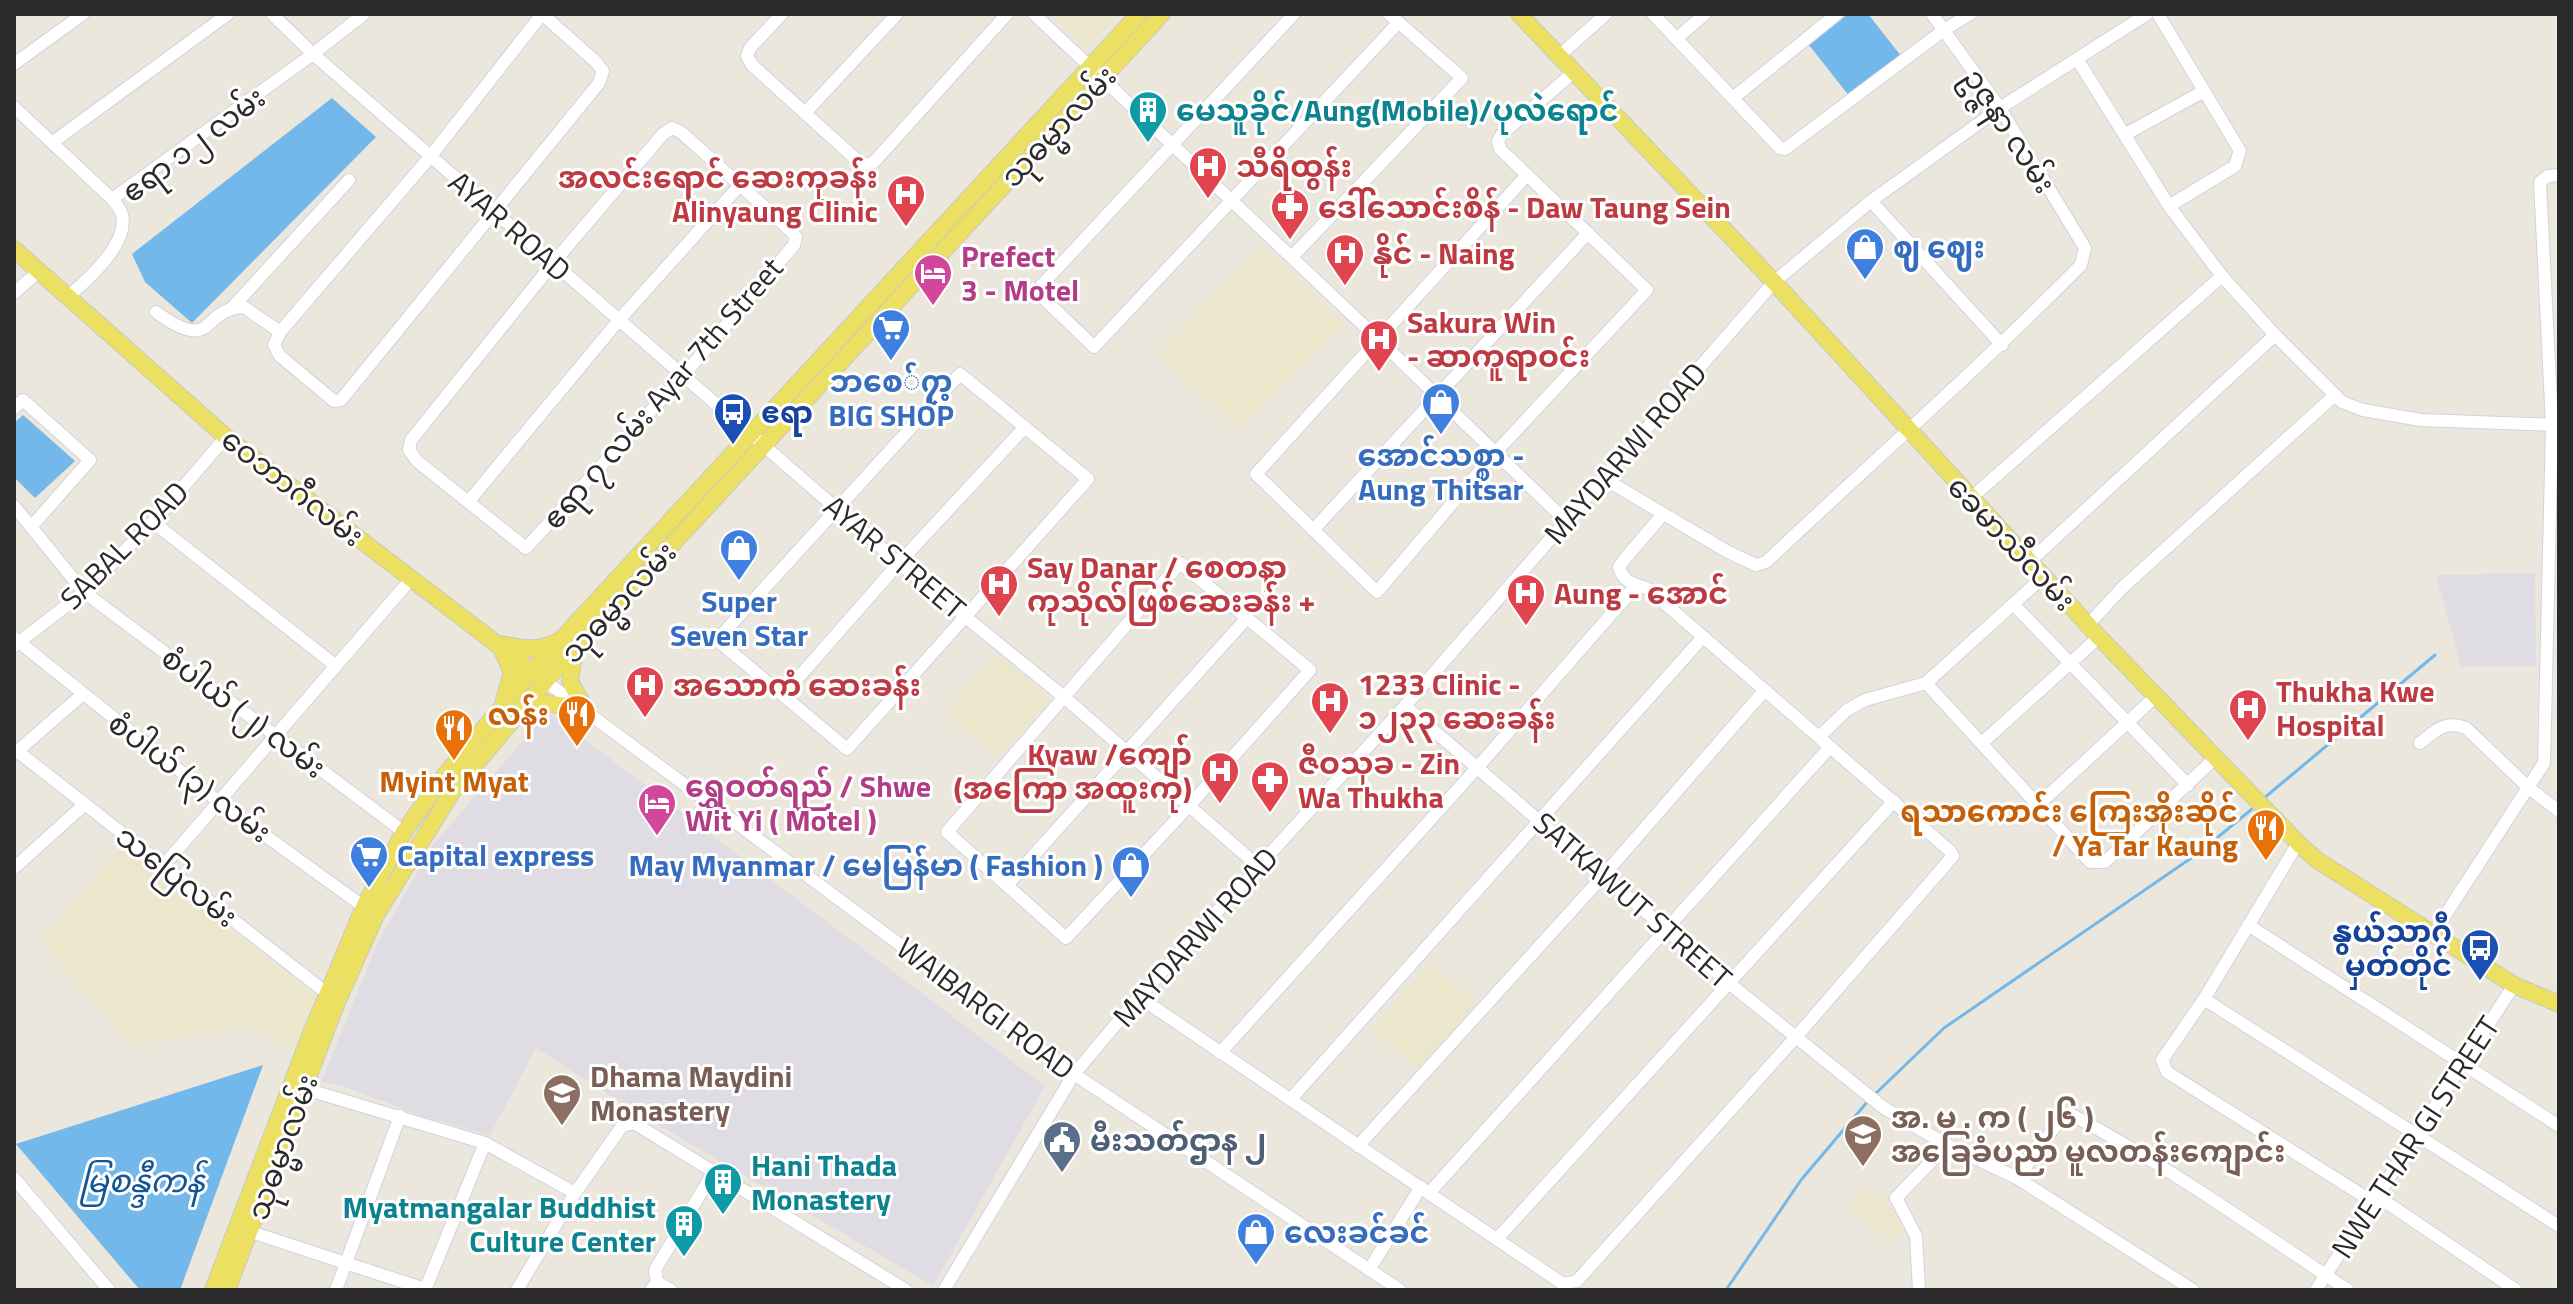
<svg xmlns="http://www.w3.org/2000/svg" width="2573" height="1304" viewBox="0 0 2573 1304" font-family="'Titillium Web','Noto Sans Myanmar',sans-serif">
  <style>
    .industrial { fill: #e0dce4 }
    .education { fill: #ece7cc }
    .water { fill: #73b8ea }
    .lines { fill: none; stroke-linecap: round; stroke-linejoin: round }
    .stream { stroke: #73b8ea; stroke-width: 3 }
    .minor-casing { stroke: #d1d2e2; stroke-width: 14 }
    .major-casing { stroke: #c8c8c8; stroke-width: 18 }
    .minor { stroke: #fff; stroke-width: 12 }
    .major { stroke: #ebe061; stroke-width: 16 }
    .labels { text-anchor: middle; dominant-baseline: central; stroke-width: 6; stroke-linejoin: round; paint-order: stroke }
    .culture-label { font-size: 30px; font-weight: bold; fill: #0d838f; stroke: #fff; text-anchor: start }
    .street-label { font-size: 30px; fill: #2a2a2a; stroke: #fff }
    .health-label { font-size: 30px; font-weight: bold; fill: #be3a42; stroke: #fff; text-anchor: start }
    .shop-label { font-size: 30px; font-weight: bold; fill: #366cbe; stroke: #fff; text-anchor: start }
    .hotel-label { font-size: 30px; font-weight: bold; fill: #b23c85; stroke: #fff; text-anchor: start }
    .transit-label { font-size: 30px; font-weight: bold; fill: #164399; stroke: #fff; text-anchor: start }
    .food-label { font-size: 30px; font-weight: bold; fill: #c56008; stroke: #fff; text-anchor: end }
    .education-label { font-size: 30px; font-weight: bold; fill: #785e54; stroke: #fff; text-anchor: start }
    .service-label { font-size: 30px; font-weight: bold; fill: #4e5e75; stroke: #fff; text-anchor: start }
    .water-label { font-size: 32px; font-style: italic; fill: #125495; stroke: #fff }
  </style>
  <rect width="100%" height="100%" fill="#ebe7dc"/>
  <g class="industrial">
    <polygon points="2535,573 2536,666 2461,666 2436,575"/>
    <polygon points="548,712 1045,1086 933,1286 621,1103 536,1048 490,1135 422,1116 340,1085 321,1082 379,940 432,846"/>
  </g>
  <g class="education">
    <polygon points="1051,14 1119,14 1085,49"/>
    <polygon points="1261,245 1345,324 1240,429 1159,355"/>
    <polygon points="997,653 1050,698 998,759 945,713"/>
    <polygon points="121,846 315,995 295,1050 248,1028 130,1044 41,940"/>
    <polygon points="1431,963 1479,1006 1420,1072 1372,1028"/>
    <polygon points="1865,1186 1908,1222 1891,1242 1850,1206"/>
  </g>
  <g class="water">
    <polygon points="1848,14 1868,14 1901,56 1850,97 1809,45"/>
    <polygon points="332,98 376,137 192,323 145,282 132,254"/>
    <polygon points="23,415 75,461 35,498 14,477 14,423"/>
    <polygon points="263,1065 180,1290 140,1290 16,1144"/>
  </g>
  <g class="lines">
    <g class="stream">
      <polyline points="2263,799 2435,655"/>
      <polyline points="1873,1096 1944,1028 2200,852 2252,809"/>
      <polyline points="1726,1290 1801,1180 1868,1101"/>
    </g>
    <g class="minor-casing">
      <g id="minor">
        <polyline points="272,14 313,54 899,563 1064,697 1258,866"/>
        <polygon points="542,14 595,61 603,71 599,83 341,400 334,401 280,356 274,345 280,332 430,157"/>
        <polyline points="782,14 750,48 747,56 752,65 859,162 866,165 874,162 1007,14"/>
        <polyline points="1034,14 1377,338 1565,520"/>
        <polyline points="1294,14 1036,291 1094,347 1398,23"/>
        <polyline points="1653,14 1780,148 1785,149 1944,30 1970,14"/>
        <polyline points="2158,14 2240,151 2235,166 2169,206"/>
        <polyline points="1677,38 1705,14"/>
        <polyline points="1559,56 1606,14"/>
        <polyline points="2077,59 2169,206 2222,276 2275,335 2342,402 2363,410 2421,420 2559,425"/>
        <polyline points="14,64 83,14"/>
        <polyline points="1733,98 1837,14"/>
        <polyline points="14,107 112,199"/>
        <polyline points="805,113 897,14"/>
        <polygon points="672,128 681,132 790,230 796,237 794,245 683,376 526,548 417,461 409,450 411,440 554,262 663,134"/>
        <polyline points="2126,134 2204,91"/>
        <polyline points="53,142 228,14"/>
        <polyline points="1527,175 1256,474 1377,592 1495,453 1647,290 1500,149 1498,141 1502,134 1574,72"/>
        <polyline points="1871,201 2002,345"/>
        <polyline points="1292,257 1462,78 1389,14"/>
        <polyline points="14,293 38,272"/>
        <path d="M68 297C88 279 129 244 122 215 121 209 116 204 112 199L313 54 364 14"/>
        <polyline points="231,309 349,180"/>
        <path d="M156 312C216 356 200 308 244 307L280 332"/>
        <polygon points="960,374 1088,479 847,749 717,640"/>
        <polyline points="14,408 23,400 90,460 31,527"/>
        <path d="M1603 478 1728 552 1756 565 1766 562C1871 463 1979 368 2081 265L2085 248 2000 108 1932 14"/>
        <polyline points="1970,499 2222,276"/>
        <polyline points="469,501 619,320 740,185"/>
        <polyline points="14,506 84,592 404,832"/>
        <polyline points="153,522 336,666"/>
        <polyline points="1313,530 1588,233"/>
        <polyline points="2029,562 2275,335"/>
        <polygon points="1180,563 1310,670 1188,807 1066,938 947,832"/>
        <polyline points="2013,604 2188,785"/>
        <polyline points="2088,625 2121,589 2335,395"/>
        <polyline points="14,638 219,802 364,907"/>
        <polyline points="14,646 84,592 153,522 226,437"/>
        <polyline points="545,681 1074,1074 1400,1290"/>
        <polyline points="1926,683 2090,862 2105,862 2215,758"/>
        <polyline points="783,695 899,563 1025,427"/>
        <polyline points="1405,706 1730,984 1884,1108 1947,1145 2017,1178 2193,1290"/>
        <polyline points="1819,737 1847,710 1865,700 1926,683 2043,577"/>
        <polyline points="1983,742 2099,637"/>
        <path d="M2420 743C2436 730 2445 720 2466 728L2530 789 2559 811"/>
        <polyline points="17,751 333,998"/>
        <polyline points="14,754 83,694"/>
        <polyline points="2038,805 2156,696"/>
        <polyline points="2298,843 2204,999 2162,1060 2167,1072 2373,1202"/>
        <polyline points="164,865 411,579"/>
        <polyline points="14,868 85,804"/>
        <polyline points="1007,885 1246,619"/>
        <polyline points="2248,925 2559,1126"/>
        <polyline points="2433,934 2544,763 2552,425 2540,182 2548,176 2559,175"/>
        <path d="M1139 997 1563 1284 1577 1281 1795 1038 1953 856 1950 851 1648 589C1636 584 1623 583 1619 567L1624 560 1663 514"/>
        <polyline points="2204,999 2559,1226"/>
        <polyline points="1220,1053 1477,768 1635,587"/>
        <polyline points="299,1087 485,1143 575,1193"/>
        <polyline points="1290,1100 1703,637"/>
        <polyline points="1358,1146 1603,876 1764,691"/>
        <polyline points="14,1178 109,1290"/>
        <path d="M2017 1178 2062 1117 2070 1114C2167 1165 2257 1230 2348 1290"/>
        <polyline points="1430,1192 1830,747"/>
        <polyline points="2377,1196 2516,1290"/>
        <polyline points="251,1232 425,1289"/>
        <polyline points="1498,1238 1894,801"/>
        <polyline points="1369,1270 1421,1187"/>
        <polyline points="657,1282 671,1290"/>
        <polyline points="336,1290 400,1116"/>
        <polyline points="425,1290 485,1143"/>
        <polyline points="517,1290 575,1193 622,1126 634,1123 906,1290"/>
        <polyline points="651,1290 657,1282 655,1270 714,1171"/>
        <polyline points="944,1290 1074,1074 1139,997 1405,706 1774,282 1871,201 2000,108 2147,14"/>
        <polyline points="1919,1290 1916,1236 1896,1198 1947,1145"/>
        <polyline points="2316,1290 2514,985"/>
      </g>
    </g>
    <g class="major-casing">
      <g id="major">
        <polyline points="1519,14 1774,282 2099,637 2298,843 2317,860 2514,985 2559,1004"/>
        <polyline points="14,249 226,437 540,677"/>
        <path d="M501 644C521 648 538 652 556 642"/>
        <polyline points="575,647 570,681 585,709"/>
        <polyline points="502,650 512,673 504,700"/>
        <polyline points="520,713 545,703 585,709"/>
        <polyline points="213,1290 312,1031 364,907 404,832 440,781 532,671 1139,14"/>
        <polyline points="227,1290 337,1002 376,915 452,792 576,645 643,576 1162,14"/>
      </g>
    </g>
    <use href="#minor" class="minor"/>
    <use href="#major" class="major"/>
  </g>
  <defs>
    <g id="building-pin" transform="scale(2)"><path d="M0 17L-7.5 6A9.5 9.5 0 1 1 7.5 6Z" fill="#0f9aa8" stroke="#fff"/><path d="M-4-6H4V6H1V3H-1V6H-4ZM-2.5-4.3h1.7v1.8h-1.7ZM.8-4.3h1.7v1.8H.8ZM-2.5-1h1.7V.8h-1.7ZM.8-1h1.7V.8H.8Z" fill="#fff"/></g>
    <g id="hospital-pin" transform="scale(2)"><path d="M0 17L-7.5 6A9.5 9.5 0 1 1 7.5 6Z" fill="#e0444e" stroke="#fff"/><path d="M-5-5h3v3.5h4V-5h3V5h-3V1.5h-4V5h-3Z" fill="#fff"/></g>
    <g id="pharmacy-pin" transform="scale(2)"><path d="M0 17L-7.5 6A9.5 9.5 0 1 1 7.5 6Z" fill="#e0444e" stroke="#fff"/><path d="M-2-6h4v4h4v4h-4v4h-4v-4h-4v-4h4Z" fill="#fff"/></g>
    <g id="shop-pin" transform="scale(2)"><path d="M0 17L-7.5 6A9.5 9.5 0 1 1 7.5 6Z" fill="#3f7fe0" stroke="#fff"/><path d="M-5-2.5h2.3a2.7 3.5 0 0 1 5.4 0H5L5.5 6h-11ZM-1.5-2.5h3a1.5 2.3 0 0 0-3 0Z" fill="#fff"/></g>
    <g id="hotel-pin" transform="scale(2)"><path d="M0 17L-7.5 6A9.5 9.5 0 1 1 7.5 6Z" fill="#d1479c" stroke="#fff"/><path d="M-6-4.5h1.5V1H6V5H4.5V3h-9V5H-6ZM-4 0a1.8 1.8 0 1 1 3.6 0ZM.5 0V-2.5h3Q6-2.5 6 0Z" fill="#fff"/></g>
    <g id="supermarket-pin" transform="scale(2)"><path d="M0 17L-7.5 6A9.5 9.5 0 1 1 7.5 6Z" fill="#3f7fe0" stroke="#fff"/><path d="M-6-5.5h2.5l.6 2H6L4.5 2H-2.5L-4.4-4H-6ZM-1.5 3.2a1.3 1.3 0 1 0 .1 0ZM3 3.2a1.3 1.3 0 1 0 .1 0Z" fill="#fff"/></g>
    <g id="bus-pin" transform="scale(2)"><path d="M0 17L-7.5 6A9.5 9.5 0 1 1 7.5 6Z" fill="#1a4fb4" stroke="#fff"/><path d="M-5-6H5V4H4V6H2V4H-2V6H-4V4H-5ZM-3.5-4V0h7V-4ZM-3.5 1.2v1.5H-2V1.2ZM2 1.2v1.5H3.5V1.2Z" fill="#fff"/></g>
    <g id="restaurant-pin" transform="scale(2)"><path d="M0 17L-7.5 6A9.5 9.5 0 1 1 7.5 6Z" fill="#e8710a" stroke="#fff"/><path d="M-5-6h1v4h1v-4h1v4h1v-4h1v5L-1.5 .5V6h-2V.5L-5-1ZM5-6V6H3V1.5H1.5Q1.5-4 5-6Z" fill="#fff"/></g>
    <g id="school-pin" transform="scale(2)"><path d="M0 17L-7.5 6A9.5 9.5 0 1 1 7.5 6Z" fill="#8d6e63" stroke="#fff"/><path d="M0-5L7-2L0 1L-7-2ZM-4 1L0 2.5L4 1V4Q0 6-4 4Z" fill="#fff"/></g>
    <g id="civic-pin" transform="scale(2)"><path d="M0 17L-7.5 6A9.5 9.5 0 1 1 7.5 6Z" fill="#5c6f8a" stroke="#fff"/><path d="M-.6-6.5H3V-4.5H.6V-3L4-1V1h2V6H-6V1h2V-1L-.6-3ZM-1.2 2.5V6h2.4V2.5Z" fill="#fff"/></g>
  </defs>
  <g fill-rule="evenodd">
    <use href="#building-pin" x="1148" y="110"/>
    <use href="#hospital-pin" x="1208" y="166"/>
    <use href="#hospital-pin" x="906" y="194"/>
    <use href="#pharmacy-pin" x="1290" y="207"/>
    <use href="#shop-pin" x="1865" y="247"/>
    <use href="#hospital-pin" x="1345" y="253"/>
    <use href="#hotel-pin" x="933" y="273"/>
    <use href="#supermarket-pin" x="891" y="328"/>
    <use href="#hospital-pin" x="1379" y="339"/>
    <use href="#shop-pin" x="1441" y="402"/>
    <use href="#bus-pin" x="733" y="412"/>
    <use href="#shop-pin" x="739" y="548"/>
    <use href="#hospital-pin" x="999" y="584"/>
    <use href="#hospital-pin" x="1526" y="593"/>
    <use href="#hospital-pin" x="645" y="685"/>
    <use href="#hospital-pin" x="1330" y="701"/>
    <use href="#hospital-pin" x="2248" y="708"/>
    <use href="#restaurant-pin" x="577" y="714"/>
    <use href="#restaurant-pin" x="454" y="728"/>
    <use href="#hospital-pin" x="1220" y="771"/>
    <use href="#pharmacy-pin" x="1270" y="780"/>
    <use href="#hotel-pin" x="657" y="803"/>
    <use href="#restaurant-pin" x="2266" y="828"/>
    <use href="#supermarket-pin" x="369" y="855"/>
    <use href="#shop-pin" x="1131" y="865"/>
    <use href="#bus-pin" x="2480" y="948"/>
    <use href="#school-pin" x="562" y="1093"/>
    <use href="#school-pin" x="1863" y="1134"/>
    <use href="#civic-pin" x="1062" y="1140"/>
    <use href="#building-pin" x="723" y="1182"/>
    <use href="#building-pin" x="684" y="1224"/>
    <use href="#shop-pin" x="1256" y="1232"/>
  </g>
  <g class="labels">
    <g class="culture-label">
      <text x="1176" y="110">မေသူခိုင်/Aung(Mobile)/ပုလဲရောင်</text>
      <text x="751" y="1165">Hani Thada<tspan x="751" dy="34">Monastery</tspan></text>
      <text x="656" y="1207" text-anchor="end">Myatmangalar Buddhist<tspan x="656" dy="34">Culture Center</tspan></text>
    </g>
    <g class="street-label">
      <text transform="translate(1058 126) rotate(-47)">သုဓမ္မာလမ်း</text>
      <text transform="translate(2010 130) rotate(57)">ဥဇ္ဇနာ လမ်း</text>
      <text transform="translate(193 144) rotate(-37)">ဧရာ ၁၂ လမ်း</text>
      <text transform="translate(510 226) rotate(41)">AYAR ROAD</text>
      <text transform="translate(662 393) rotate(-49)">ဧရာ ၇ လမ်း Ayar 7th Street</text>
      <text transform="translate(1625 453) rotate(-49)">MAYDARWI ROAD</text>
      <text transform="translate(293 487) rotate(38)">ဝေဘာဂီလမ်း</text>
      <text transform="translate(2012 543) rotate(47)">ခေမာသီလမ်း</text>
      <text transform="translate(124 545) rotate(-45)">SABAL ROAD</text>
      <text transform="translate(895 557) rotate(40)">AYAR STREET</text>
      <text transform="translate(618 602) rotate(-47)">သုဓမ္မာလမ်း</text>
      <text transform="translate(244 712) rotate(37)">စံပါယ် (၂) လမ်း</text>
      <text transform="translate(190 777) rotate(37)">စံပါယ် (၃) လမ်း</text>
      <text transform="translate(177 876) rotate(38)">သပြေလမ်း</text>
      <text transform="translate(1633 900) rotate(41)">SATKAWUT STREET</text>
      <text transform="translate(1195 937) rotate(-48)">MAYDARWI ROAD</text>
      <text transform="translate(986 1008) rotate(37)">WAIBARGI ROAD</text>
      <text transform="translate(2415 1137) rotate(-57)">NWE THAR GI STREET</text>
      <text transform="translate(282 1147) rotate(-70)">သုဓမ္မာလမ်း</text>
    </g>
    <g class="health-label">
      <text x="1236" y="166">သီရိထွန်း</text>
      <text x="878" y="177" text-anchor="end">အလင်းရောင် ဆေးကုခန်း<tspan x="878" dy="34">Alinyaung Clinic</tspan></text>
      <text x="1318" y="207">ဒေါ်သောင်းစိန် - Daw Taung Sein</text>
      <text x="1373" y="253">နိုင် - Naing</text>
      <text x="1407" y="322">Sakura Win<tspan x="1407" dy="34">- ဆာကူရာဝင်း</tspan></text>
      <text x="1027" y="567">Say Danar / စေတနာ<tspan x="1027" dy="34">ကုသိုလ်ဖြစ်ဆေးခန်း +</tspan></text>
      <text x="1554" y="593">Aung - အောင်</text>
      <text x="1358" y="684">1233 Clinic -<tspan x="1358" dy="34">၁၂၃၃ ဆေးခန်း</tspan></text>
      <text x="673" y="685">အသောကံ ဆေးခန်း</text>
      <text x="2276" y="691">Thukha Kwe<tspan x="2276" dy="34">Hospital</tspan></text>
      <text x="1192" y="754" text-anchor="end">Kyaw /ကျော်<tspan x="1192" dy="34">(အကြော အထူးကု)</tspan></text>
      <text x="1298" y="763">ဇီဝသုခ - Zin<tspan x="1298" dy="34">Wa Thukha</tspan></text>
    </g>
    <g class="shop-label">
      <text x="1893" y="247">ဈ ဈေး</text>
      <text x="891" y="381" text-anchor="middle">ဘစေ်၇ှာ့<tspan x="891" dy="34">BIG SHOP</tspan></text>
      <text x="1441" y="455" text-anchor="middle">အောင်သစ္စာ -<tspan x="1441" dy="34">Aung Thitsar</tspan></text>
      <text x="739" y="601" text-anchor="middle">Super<tspan x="739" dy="34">Seven Star</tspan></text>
      <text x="397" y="855">Capital express</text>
      <text x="1103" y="865" text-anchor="end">May Myanmar / မေမြန်မာ ( Fashion )</text>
      <text x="1284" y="1232">လေးခင်ခင်</text>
    </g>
    <g class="hotel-label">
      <text x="961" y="256">Prefect<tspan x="961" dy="34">3 - Motel</tspan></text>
      <text x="685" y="786">ရွှေဝတ်ရည် / Shwe<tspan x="685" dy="34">Wit Yi ( Motel )</tspan></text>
    </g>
    <g class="transit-label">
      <text x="761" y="412">ဧရာ</text>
      <text x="2452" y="931" text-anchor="end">နွယ်သာဂီ<tspan x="2452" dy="34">မှတ်တိုင်</tspan></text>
    </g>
    <g class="food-label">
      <text x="549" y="714">လန်း</text>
      <text x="454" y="781" text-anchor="middle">Myint Myat</text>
      <text x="2238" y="811">ရသာကောင်း ကြေးအိုးဆိုင်<tspan x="2238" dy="34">/ Ya Tar Kaung</tspan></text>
    </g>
    <g class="education-label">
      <text x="590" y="1076">Dhama Maydini<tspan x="590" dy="34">Monastery</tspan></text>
      <text x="1891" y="1117">အ. မ . က ( ၂၆ )<tspan x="1891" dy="34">အခြေခံပညာ မူလတန်းကျောင်း</tspan></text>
    </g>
    <g class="service-label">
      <text x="1090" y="1140">မီးသတ်ဌာန ၂</text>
    </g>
    <g class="water-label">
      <text x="142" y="1180">မြစန္ဒီ‌ကန်</text>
    </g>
  </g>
  <rect width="2573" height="1304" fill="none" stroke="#2a2a2a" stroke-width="32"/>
</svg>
